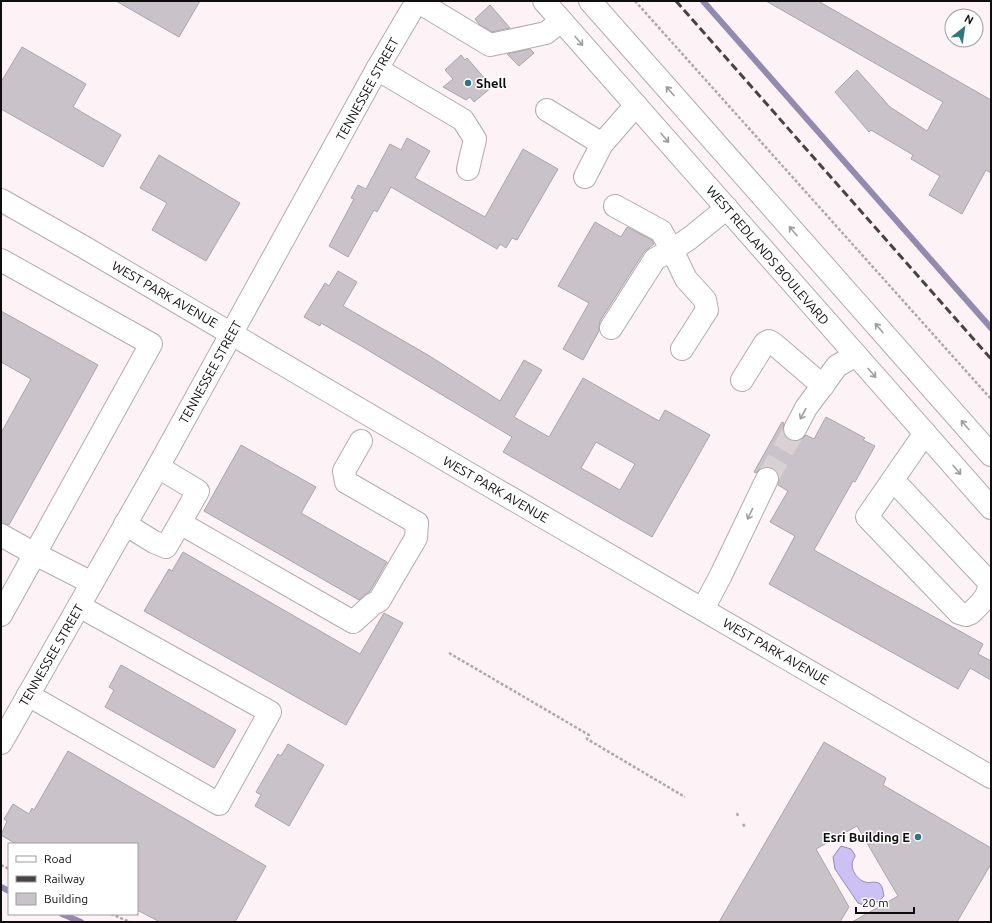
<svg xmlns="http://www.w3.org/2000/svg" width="992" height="923" viewBox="0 0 992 923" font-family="Ubuntu,sans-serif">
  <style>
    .water { fill: #cdc0f5; stroke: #948ab0 }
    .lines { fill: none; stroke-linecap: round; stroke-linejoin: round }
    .stream { stroke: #948ab0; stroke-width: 6 }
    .building { fill: #c9c2c9; stroke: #aba4ab; fill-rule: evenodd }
    .minor-tunnel { stroke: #d9d0d3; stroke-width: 22; stroke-dasharray: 22 11; stroke-linecap: butt }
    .minor-casing { stroke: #b4abae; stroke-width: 24 }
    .major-casing { stroke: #b4abae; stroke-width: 24 }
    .path { stroke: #afa7aa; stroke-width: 2.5; stroke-dasharray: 3 2; stroke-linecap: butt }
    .minor { stroke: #fff; stroke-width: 22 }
    .major { stroke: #fff; stroke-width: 22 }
    .rail { stroke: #474243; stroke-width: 3; stroke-dasharray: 8 4; stroke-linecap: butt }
    .oneway { stroke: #9f9e9f }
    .poi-dot { fill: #2f777f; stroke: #fff; stroke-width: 1.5 }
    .labels { text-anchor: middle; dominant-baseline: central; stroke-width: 3; stroke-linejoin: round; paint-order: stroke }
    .poi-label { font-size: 13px; font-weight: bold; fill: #100d0e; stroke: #fff; text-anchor: start }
    .street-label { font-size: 13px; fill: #100d0e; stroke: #fff }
  </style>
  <rect width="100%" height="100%" fill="#fdf2f6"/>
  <path class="water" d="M841 846 851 849 855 855V857C848 865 855 879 865 882 870 884 875 880 880 884 883 887 883 892 884 896 877 904 868 908 858 903L835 869 833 857Z"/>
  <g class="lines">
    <g class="stream">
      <polyline points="703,1 991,328"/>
      <polyline points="1,887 9,891"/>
      <polyline points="62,914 81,922"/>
    </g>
  </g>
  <g class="building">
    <polygon points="116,1 200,1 179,37"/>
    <polygon points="766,1 818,1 991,100 991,173 986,170 962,214 929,195 940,176 911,159 913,155 871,130 869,132 835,92 857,70 890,107 927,131 943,102"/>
    <polygon points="490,5 510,28 492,32 480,25 475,19"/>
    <polygon points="22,47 86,84 73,107 121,135 103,167 1,109 1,82"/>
    <polygon points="530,49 534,53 519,66 507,54"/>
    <polygon points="461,55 465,60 467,58 492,87 474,102 470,97 466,100 443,87 453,79 445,70"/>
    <polygon points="407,138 430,151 415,178 485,217 523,149 558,169 517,240 512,238 506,248 500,244 497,249 391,187 377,212 374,210 348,257 329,246 354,199 351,198 358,185 366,189 390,144 401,150"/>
    <polygon points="159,155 240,203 206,261 152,230 167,203 140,188"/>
    <polygon points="595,222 621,237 627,227 652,240 654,244 644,252 600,321 599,327 599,331 583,360 563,349 589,303 558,286"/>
    <path d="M338 271 357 282 343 306 428 355 500 401 524 360 542 370 514 417 549 437 583 378 659 421 665 410 710 435 652 537 503 452 512 437 361 346 321 323 320 326 304 317 325 283 329 286ZM596 442 635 464 620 490 581 468Z"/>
    <polygon points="1,311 98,365 9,525 1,523 1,433 31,379 1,362"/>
    <polygon points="826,417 865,438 863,440 875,446 855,482 853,481 814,550 983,644 978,654 991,661 991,680 970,668 958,689 769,584 795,536 770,522 788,491 778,485 779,478 777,472 773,468 766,467 760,469 756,473 754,472 782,422 784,423 783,430 785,436 790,440 796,441 802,439 806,435 814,439"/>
    <polygon points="241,445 316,487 301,513 387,562 370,591 359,600 204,511"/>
    <polygon points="183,552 360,654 384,613 403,623 346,725 144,611 169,569 172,571"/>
    <polygon points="121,665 236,730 214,768 105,707 114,690 109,687"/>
    <polygon points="824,742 886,778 883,785 991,848 991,864 957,922 852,922 898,896 857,826 816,849 849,907 840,922 719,922"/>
    <polygon points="288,744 324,765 289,826 255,806 261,795 256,792 278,754 281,756"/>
    <polygon points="68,751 266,866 235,922 160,922 137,910 137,844 16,844 1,835 7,821 4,819 13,804 29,814 32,808 34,810"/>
  </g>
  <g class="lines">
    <polyline class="minor-tunnel" points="767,479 795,429"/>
    <g class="minor-casing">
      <g id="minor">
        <polyline points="417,1 490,45 546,33 561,21"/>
        <polyline points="377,69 463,120 475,139 468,169"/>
        <polyline points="547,110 602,144"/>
        <polyline points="585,177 602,144 636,105"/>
        <polyline points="1,200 82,246 490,486 991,777"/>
        <polyline points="1,260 151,344 1,615"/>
        <polyline points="611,328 655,259 672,250 661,231 615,206"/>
        <polyline points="682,349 707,310 705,300 686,279 672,250 690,238 727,208"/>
        <polyline points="742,380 765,343 769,341 774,344 823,386"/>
        <polyline points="795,429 806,408 837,366 856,355"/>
        <polyline points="158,467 198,491 180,523 353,622 373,604 379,601 416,538 417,523 346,482 344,471 361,441"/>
        <path d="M893 480 988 581C992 594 980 604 971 613L966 615 959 613 867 517 925 433"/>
        <polyline points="125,524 154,542 166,547 180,523"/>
        <polyline points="1,535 35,554 92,583"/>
        <polyline points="703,609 721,575 767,479"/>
        <polyline points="28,695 219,804 270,712 79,606"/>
      </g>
    </g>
    <g class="major-casing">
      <g id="major">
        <polyline points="544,1 991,508"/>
        <polyline points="590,1 991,455"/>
        <polyline points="1,743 158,467 377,69 417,1"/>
      </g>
    </g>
    <g class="path">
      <polyline points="635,1 991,399"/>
      <polyline points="449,653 589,735 587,739 685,797"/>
      <polyline points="737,813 738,816"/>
      <polyline points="743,824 745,827"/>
      <polyline points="1,865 9,869"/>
      <polyline points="111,914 130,922"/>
    </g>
    <use href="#minor" class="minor"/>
    <use href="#major" class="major"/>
    <polyline class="rail" points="676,1 991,359"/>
  </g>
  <defs><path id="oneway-shaft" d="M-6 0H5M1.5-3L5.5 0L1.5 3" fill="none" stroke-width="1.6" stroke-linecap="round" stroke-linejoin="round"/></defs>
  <g class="oneway">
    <use href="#oneway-shaft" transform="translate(579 41) rotate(49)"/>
    <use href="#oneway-shaft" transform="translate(670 91) rotate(-131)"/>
    <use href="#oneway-shaft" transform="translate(665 138) rotate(49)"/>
    <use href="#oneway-shaft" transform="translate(793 231) rotate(-131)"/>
    <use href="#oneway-shaft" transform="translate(879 328) rotate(-131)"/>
    <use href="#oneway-shaft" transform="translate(872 373) rotate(49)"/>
    <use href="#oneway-shaft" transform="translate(803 414) rotate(118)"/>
    <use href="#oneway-shaft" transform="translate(965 425) rotate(-131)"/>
    <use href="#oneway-shaft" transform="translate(957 470) rotate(49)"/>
    <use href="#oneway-shaft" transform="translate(750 514) rotate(115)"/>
  </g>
  <g class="poi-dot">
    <circle cx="468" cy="83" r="4"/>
    <circle cx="918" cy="837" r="4"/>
  </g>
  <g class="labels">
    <g class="poi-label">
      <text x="476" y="83">Shell</text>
      <text x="910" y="837" text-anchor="end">Esri Building E</text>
    </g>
    <g class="street-label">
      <text transform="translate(367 89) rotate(-61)">TENNESSEE STREET</text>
      <text transform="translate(768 255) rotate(49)">WEST REDLANDS BOULEVARD</text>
      <text transform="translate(165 294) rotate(30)">WEST PARK AVENUE</text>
      <text transform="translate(210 372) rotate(-61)">TENNESSEE STREET</text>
      <text transform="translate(496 489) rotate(30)">WEST PARK AVENUE</text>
      <text transform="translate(776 651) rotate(30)">WEST PARK AVENUE</text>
      <text transform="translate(51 655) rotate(-60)">TENNESSEE STREET</text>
    </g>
  </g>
  <rect width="992" height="923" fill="none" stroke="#100d0e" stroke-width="4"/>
  <rect x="8" y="843" width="130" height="72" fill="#ffffff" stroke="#9f9e9f"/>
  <rect x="16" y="856" width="20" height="6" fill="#ffffff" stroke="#9f9e9f"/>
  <text x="44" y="863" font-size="12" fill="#100d0e">Road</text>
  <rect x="16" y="876" width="20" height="6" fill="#474243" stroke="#9f9e9f"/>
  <text x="44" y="883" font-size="12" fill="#100d0e">Railway</text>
  <rect x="16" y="893" width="20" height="12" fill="#c9c2c9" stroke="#9f9e9f"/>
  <text x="44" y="903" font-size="12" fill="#100d0e">Building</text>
  <g transform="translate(964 28) rotate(30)"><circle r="19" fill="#ffffff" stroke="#9f9e9f"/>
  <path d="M0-3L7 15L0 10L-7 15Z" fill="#2f777f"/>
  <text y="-6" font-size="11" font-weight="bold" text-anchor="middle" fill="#100d0e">N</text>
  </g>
  <path d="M856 907v6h58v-6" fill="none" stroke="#100d0e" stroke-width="2"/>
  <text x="862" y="907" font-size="12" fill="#100d0e" stroke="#ffffff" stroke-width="3" paint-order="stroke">20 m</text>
</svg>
